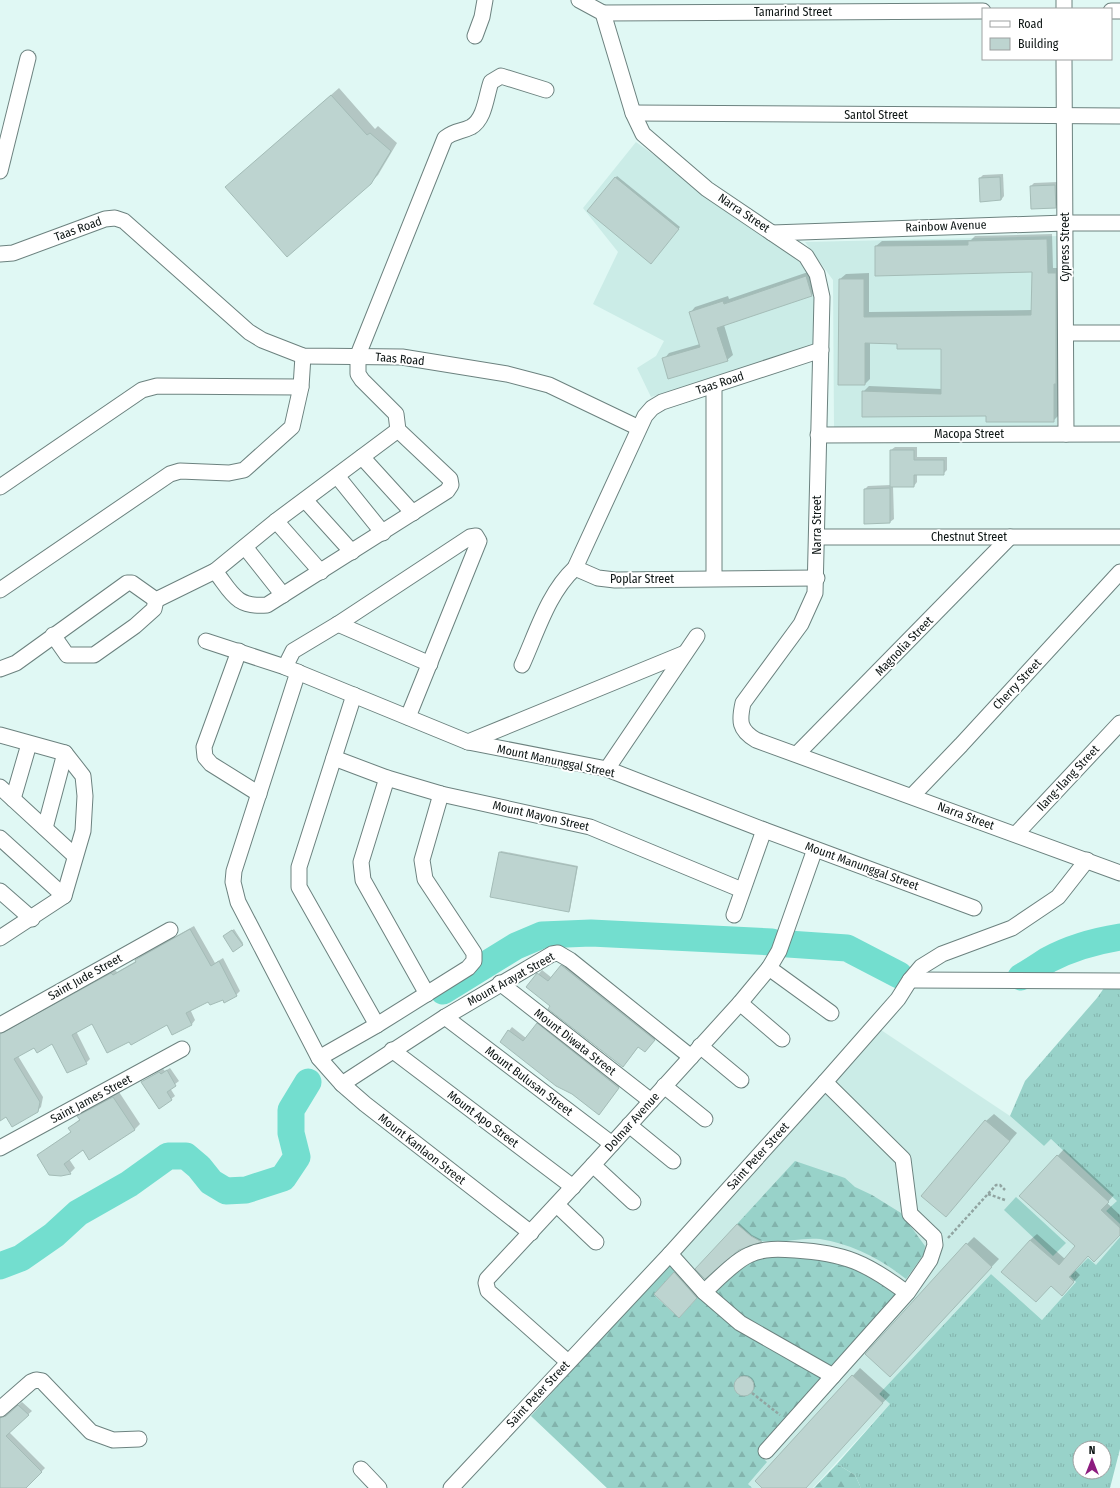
<svg xmlns="http://www.w3.org/2000/svg" width="1120" height="1488" viewBox="0 0 1120 1488" font-family="'Fira Sans Condensed',sans-serif">
  <style>
    .built { fill: #cbece7 }
    .grass { fill: url(#grass-tufts); fill-rule: evenodd }
    .forest { fill: url(#forest-firs) }
    .pitch { fill: #98d2c9 }
    .shadow { fill: #0003 }
    .lines { fill: none; stroke-linecap: round; stroke-linejoin: round }
    .river { stroke: #73decf; stroke-width: 27 }
    .building { fill: #bdd4d0; stroke: #a4bcb7 }
    .minor-casing { stroke: #6c827f; stroke-width: 17 }
    .path { stroke: #91a4a1; stroke-width: 2.5; stroke-dasharray: 3 2; stroke-linecap: butt }
    .minor { stroke: #fff; stroke-width: 15 }
    .labels { text-anchor: middle; dominant-baseline: central; stroke-width: 4; stroke-linejoin: round; paint-order: stroke }
    .street-label { font-size: 12px; fill: #0c1413; stroke: #fff }
  </style>
  <defs>
    <pattern id="grass-tufts" width="24" height="20" patternUnits="userSpaceOnUse"><rect width="24" height="20" fill="#98d2c9"/><path d="M3 7l-1-3M5 7V3M7 7l1-3M15 17l-1-3M17 17v-4M19 17l1-3" fill="none" stroke="#82b3ac"/></pattern>
    <pattern id="forest-firs" width="22" height="20" patternUnits="userSpaceOnUse"><rect width="22" height="20" fill="#98d2c9"/><path d="M5 1l3.5 6h-7zM16 11l3.5 6h-7z" fill="#82b3ac"/></pattern>
  </defs>
  <rect width="100%" height="100%" fill="#e0f8f4"/>
  <g class="built">
    <polygon points="636,142 799,259 812,276 815,298 815,346 651,397 637,368 656,356 664,341 593,304 618,252 583,208"/>
    <polygon points="1058,236 1057,426 834,428 833,280 805,242"/>
    <polygon points="881,1030 1010,1116 1044,1146 1051,1139 1118,1201 1106,1211 1120,1224 1120,1237 1096,1266 1070,1276 1076,1282 1042,1320 991,1274 879,1394 890,1404 813,1488 607,1488 531,1416"/>
  </g>
  <g class="grass">
    <polygon points="1111,978 1120,978 1120,1224 1106,1211 1117,1201 1051,1139 1044,1146 1010,1116 1025,1081 1097,998"/>
    <path d="M1120 1237V1449L1110 1488H861L855 1475 837 1464 890 1404 879 1394 991 1274 1042 1320 1076 1282 1070 1276 1088 1258 1096 1265ZM1080 1448H1104V1472H1080Z"/>
  </g>
  <g class="forest">
    <path d="M795 1161 845 1178 855 1187 872 1195 901 1213 925 1246 924 1254 906 1279C881 1259 852 1244 820 1239 802 1237 779 1244 762 1241 752 1240 744 1230 737 1224Z"/>
    <polygon points="767,1253 843,1258 901,1292 831,1371 762,1331 710,1292 743,1259"/>
    <polygon points="668,1263 675,1271 654,1295 679,1318 699,1296 824,1378 759,1454 767,1462 748,1484 752,1488 607,1488 531,1416"/>
    <polygon points="837,1464 855,1475 861,1488 814,1488"/>
  </g>
  <polygon class="pitch" points="1016,1197 1066,1243 1053,1256 1004,1210"/>
  <g class="shadow">
    <polygon points="339,88 375,129 378,126 397,143 378,175 370,183 226,187"/>
    <polygon points="1003,174 1004,196 1001,200 980,178 983,175"/>
    <polygon points="617,176 680,227 651,262 588,211"/>
    <polygon points="1058,182 1059,203 1055,207 1031,186 1034,183"/>
    <polygon points="1052,234 1053,268 1061,268 1059,415 1053,421 987,415 863,392 869,386 942,389 942,348 898,343 870,342 870,379 865,384 840,279 846,274 869,273 869,312 1032,310 1033,271 876,246 882,241 971,240 975,236"/>
    <polygon points="811,271 817,289 812,295 724,325 733,355 727,360 664,359 669,353 700,344 690,313 695,307 728,296 729,299"/>
    <polygon points="895,447 917,447 917,457 947,457 947,470 943,474 917,474 917,482 914,486 893,486 894,519 890,522 865,523 865,489 868,486 891,485 891,450"/>
    <polygon points="501,851 578,866 570,910 568,911 500,852"/>
    <polygon points="194,926 215,963 223,958 240,991 236,995 209,1000 190,1009 195,1020 192,1024 172,1034 167,1024 129,1041 92,1022 76,1031 90,1059 86,1063 52,1043 35,1047 18,1056 43,1097 41,1107 37,1111 6,1116 0,1120 0,1040 13,1027 115,970 117,972 136,961 140,956"/>
    <polygon points="234,929 243,943 242,945 226,935"/>
    <polygon points="565,962 657,1036 648,1048 639,1046 626,1063 527,987 542,970 552,978"/>
    <polygon points="541,1021 622,1084 599,1114 501,1041 512,1027 526,1038"/>
    <polygon points="170,1068 179,1081 170,1088 175,1096 159,1108 142,1082 163,1069 165,1071"/>
    <polygon points="119,1092 140,1124 135,1129 90,1158 83,1149 69,1159 75,1168 70,1173 38,1155 72,1131 69,1128 80,1119 79,1116 84,1111"/>
    <polygon points="994,1114 1017,1133 946,1216 986,1121"/>
    <polygon points="1064,1149 1114,1195 1107,1203 1120,1215 1120,1234 1088,1255 1075,1270 1080,1275 1068,1288 1030,1240 1037,1234 1065,1259 1076,1246 1021,1196"/>
    <polygon points="739,1223 752,1235 762,1240 697,1269"/>
    <polygon points="974,1237 999,1259 897,1368 967,1244"/>
    <polygon points="676,1271 698,1296 679,1317 655,1294"/>
    <polygon points="860,1368 890,1395 805,1488 764,1488 756,1481"/>
    <circle cx="745" cy="1385" r="10"/>
    <polygon points="22,1402 32,1411 9,1432 45,1468 25,1488 0,1488 0,1413 6,1415"/>
  </g>
  <g class="lines">
    <g class="river">
      <polyline points="788,944 847,948 899,975"/>
      <path d="M1021 977C1030 972 1039 966 1048 960 1070 948 1095 941 1120 937"/>
      <polyline points="443,991 516,946 542,935 591,933 772,942"/>
      <polyline points="0,1266 21,1258 54,1235 78,1213 129,1184 168,1156 186,1156 199,1167 211,1182 226,1191 246,1190 283,1178 297,1157 291,1133 291,1110 308,1082"/>
    </g>
  </g>
  <g class="building">
    <polygon points="331,95 367,135 370,133 391,151 371,184 287,257 225,187"/>
    <polygon points="615,177 679,229 651,264 587,211"/>
    <polygon points="1000,177 1001,200 980,202 979,178"/>
    <polygon points="1055,185 1056,208 1031,209 1030,186"/>
    <polygon points="1047,239 1048,273 1056,273 1056,384 1054,384 1054,422 986,422 986,416 862,417 862,391 941,394 941,349 897,349 897,344 865,343 865,385 838,385 839,279 864,279 864,317 1031,315 1032,272 875,276 875,246 968,245 968,241"/>
    <polygon points="806,276 812,296 717,328 728,361 668,379 662,358 700,347 689,312 723,301 724,304"/>
    <polygon points="890,450 914,450 914,460 944,460 944,475 914,475 914,487 890,487"/>
    <polygon points="890,488 890,523 864,524 864,489"/>
    <polygon points="499,852 577,867 569,912 490,897"/>
    <polygon points="190,929 211,966 219,961 237,996 224,1003 223,1000 210,1005 208,1002 186,1013 192,1025 172,1035 167,1025 131,1045 129,1042 107,1053 92,1024 72,1035 87,1064 67,1073 52,1044 37,1053 34,1048 14,1059 40,1102 38,1112 12,1127 6,1117 0,1121 0,1034 111,973 113,975 136,962 135,960"/>
    <polygon points="232,930 243,945 233,952 223,936"/>
    <polygon points="561,965 655,1040 645,1052 638,1047 623,1067 548,1009 550,1006 526,987 537,973 548,981"/>
    <polygon points="537,1023 619,1088 599,1115 572,1094 556,1086 500,1042 508,1030 523,1041"/>
    <polygon points="167,1070 176,1086 167,1092 172,1100 159,1109 141,1082 159,1072 161,1074"/>
    <polygon points="113,1097 135,1130 89,1160 83,1150 64,1164 71,1174 61,1176 49,1175 37,1155 71,1132 68,1128 80,1120 77,1116"/>
    <polygon points="985,1120 1010,1141 946,1217 921,1196"/>
    <polygon points="1057,1155 1109,1202 1101,1210 1120,1228 1120,1235 1094,1262 1088,1256 1069,1277 1074,1282 1062,1296 1051,1286 1036,1302 1001,1272 1030,1240 1059,1265 1075,1246 1019,1196"/>
    <polygon points="737,1224 751,1236 762,1242 739,1250 705,1279 695,1269"/>
    <polygon points="966,1243 992,1267 890,1377 865,1354"/>
    <polygon points="674,1272 697,1298 679,1318 654,1294"/>
    <polygon points="852,1375 883,1403 806,1488 762,1488 755,1481"/>
    <circle cx="744" cy="1386" r="10"/>
    <polygon points="18,1405 29,1415 6,1436 42,1472 26,1488 0,1488 0,1418 6,1416"/>
  </g>
  <g class="lines">
    <g class="minor-casing">
      <g id="minor">
        <path d="M579 0 603 13 633 113 643 134 707 189 806 256 817 274 822 297 815 593 801 624 743 703C739 721 739 730 756 740L1120 873"/>
        <polyline points="1064,0 1064,9"/>
        <polyline points="1111,11 1120,11"/>
        <polyline points="603,13 983,11"/>
        <polyline points="475,36 482,17 485,0"/>
        <polyline points="1064,59 1066,434"/>
        <polyline points="633,113 1120,116"/>
        <polyline points="0,171 28,58"/>
        <polyline points="772,233 1065,223 1120,223"/>
        <polyline points="0,254 13,253 105,219 115,218 124,221 249,332 262,340 303,356 402,357 507,374 549,385 639,428"/>
        <polyline points="1066,333 1120,333"/>
        <polyline points="818,435 1120,434"/>
        <polyline points="362,457 413,513"/>
        <polyline points="337,476 383,533"/>
        <polyline points="0,487 142,390 157,386 301,387"/>
        <polyline points="305,500 352,552"/>
        <polyline points="276,521 321,572"/>
        <polyline points="818,537 1120,537"/>
        <polyline points="245,547 283,595"/>
        <polyline points="575,568 598,578 615,580 817,578"/>
        <path d="M215 571C232 593 236 608 267 605L447 491 451 485 450 479 398 430 396 414 362 380 358 374V355L445 138C456 130 461 132 471 127 485 119 486 96 491 82L501 76 546 90"/>
        <polyline points="714,578 714,386"/>
        <polyline points="0,590 170,474 180,471 229,473 244,470 292,427 301,387 303,356"/>
        <polyline points="338,624 430,664"/>
        <polyline points="53,635 67,655 94,655 135,626 154,609 156,600"/>
        <polyline points="206,641 285,667 468,742 607,769 764,830 974,908"/>
        <polyline points="239,651 204,747 205,757 211,764 259,794"/>
        <path d="M522 665C537 632 548 593 575 568L645 416 652 408 662 402 821 350"/>
        <polyline points="285,667 293,651 338,624 470,537 476,536 479,541 408,717"/>
        <polyline points="0,669 16,663 127,583 132,583 156,600 215,571 276,521 398,430"/>
        <polyline points="298,672 234,871 233,882 238,902 319,1058 342,1084 365,1104 531,1233"/>
        <polyline points="354,695 299,867 299,887 377,1025"/>
        <polyline points="0,735 65,753 83,776 85,796 83,831 64,896 0,938"/>
        <polyline points="468,742 685,653"/>
        <polyline points="797,754 1010,537"/>
        <polyline points="334,758 387,778 441,794 590,827 742,890"/>
        <polyline points="607,769 697,636"/>
        <polyline points="387,778 361,862 363,880 427,994"/>
        <polyline points="0,787 75,856"/>
        <polyline points="912,796 961,745 1120,572"/>
        <polyline points="13,799 29,744"/>
        <polyline points="45,828 65,753"/>
        <polyline points="1016,834 1120,723"/>
        <polyline points="0,838 64,896"/>
        <polyline points="0,891 32,919"/>
        <polyline points="734,915 764,830"/>
        <polyline points="769,968 831,1013"/>
        <polyline points="910,980 1120,981"/>
        <polyline points="500,983 651,1101"/>
        <polyline points="740,1003 782,1039"/>
        <polyline points="445,1017 612,1144"/>
        <polyline points="0,1025 170,930"/>
        <polyline points="700,1046 741,1080"/>
        <polyline points="392,1050 573,1187"/>
        <polyline points="319,1058 377,1025 468,968 474,961 474,953 425,879 422,860 441,794"/>
        <polyline points="342,1084 445,1017 552,954 558,953 570,960 691,1057"/>
        <polyline points="664,1086 705,1119"/>
        <polyline points="629,1125 673,1161"/>
        <polyline points="0,1148 182,1049"/>
        <polyline points="593,1165 633,1202"/>
        <polyline points="557,1205 596,1242"/>
        <polyline points="670,1254 704,1292 740,1323 833,1376"/>
        <path d="M704 1292C716 1281 735 1261 749 1255 763 1248 780 1249 795 1250 845 1253 867 1263 907 1293"/>
        <polyline points="568,1362 488,1291 486,1283 487,1279 593,1165 740,1003 769,968 779,951 815,849"/>
        <polyline points="0,1409 31,1382 36,1380 42,1381 91,1432 113,1440 139,1439"/>
        <polyline points="766,1451 908,1292 930,1260 935,1245 934,1237 910,1214 903,1159 825,1082"/>
        <polyline points="361,1469 379,1488"/>
        <polyline points="451,1488 670,1254 825,1082 898,999 910,980 921,967 942,954 1012,928 1058,897 1087,860"/>
      </g>
    </g>
    <g class="path">
      <polyline points="988,1194 1005,1200"/>
      <polyline points="948,1238 996,1185 1000,1185 1005,1190"/>
      <polyline points="752,1393 780,1415"/>
    </g>
    <use href="#minor" class="minor"/>
  </g>
  <g class="labels">
    <g class="street-label">
      <text x="793" y="12">Tamarind Street</text>
      <text x="876" y="115">Santol Street</text>
      <text transform="translate(744 213) rotate(34)">Narra Street</text>
      <text transform="translate(946 226) rotate(-2)">Rainbow Avenue</text>
      <text transform="translate(78 229) rotate(-20)">Taas Road</text>
      <text transform="translate(1065 247) rotate(-90)">Cypress Street</text>
      <text transform="translate(400 359) rotate(5)">Taas Road</text>
      <text transform="translate(720 383) rotate(-18)">Taas Road</text>
      <text x="969" y="434">Macopa Street</text>
      <text transform="translate(817 525) rotate(-90)">Narra Street</text>
      <text x="969" y="537">Chestnut Street</text>
      <text x="642" y="579">Poplar Street</text>
      <text transform="translate(904 646) rotate(-46)">Magnolia Street</text>
      <text transform="translate(1017 684) rotate(-47)">Cherry Street</text>
      <text transform="translate(556 761) rotate(12)">Mount Manunggal Street</text>
      <text transform="translate(1068 778) rotate(-47)">Ilang-Ilang Street</text>
      <text transform="translate(541 816) rotate(13)">Mount Mayon Street</text>
      <text transform="translate(966 816) rotate(20)">Narra Street</text>
      <text transform="translate(862 866) rotate(20)">Mount Manunggal Street</text>
      <text transform="translate(85 977) rotate(-29)">Saint Jude Street</text>
      <text transform="translate(511 979) rotate(-29)">Mount Arayat Street</text>
      <text transform="translate(575 1042) rotate(38)">Mount Diwata Street</text>
      <text transform="translate(529 1081) rotate(37)">Mount Bulusan Street</text>
      <text transform="translate(91 1099) rotate(-28)">Saint James Street</text>
      <text transform="translate(483 1119) rotate(37)">Mount Apo Street</text>
      <text transform="translate(632 1122) rotate(-48)">Dolmar Avenue</text>
      <text transform="translate(422 1149) rotate(38)">Mount Kanlaon Street</text>
      <text transform="translate(758 1156) rotate(-48)">Saint Peter Street</text>
      <text transform="translate(538 1394) rotate(-47)">Saint Peter Street</text>
    </g>
  </g>
  <rect x="982" y="8" width="130" height="52" fill="#ffffff" stroke="#9ea1a1"/>
  <rect x="990" y="21" width="20" height="6" fill="#ffffff" stroke="#9ea1a1"/>
  <text x="1018" y="28" font-size="12" fill="#0c1413">Road</text>
  <rect x="990" y="38" width="20" height="12" fill="#bdd4d0" stroke="#9ea1a1"/>
  <text x="1018" y="48" font-size="12" fill="#0c1413">Building</text>
  <g transform="translate(1092 1460)"><circle r="19" fill="#ffffff" stroke="#9ea1a1"/>
  <path d="M0-3L7 15L0 10L-7 15Z" fill="#8d1c7f"/>
  <text y="-6" font-size="11" font-weight="bold" text-anchor="middle" fill="#0c1413">N</text>
  </g>
</svg>
